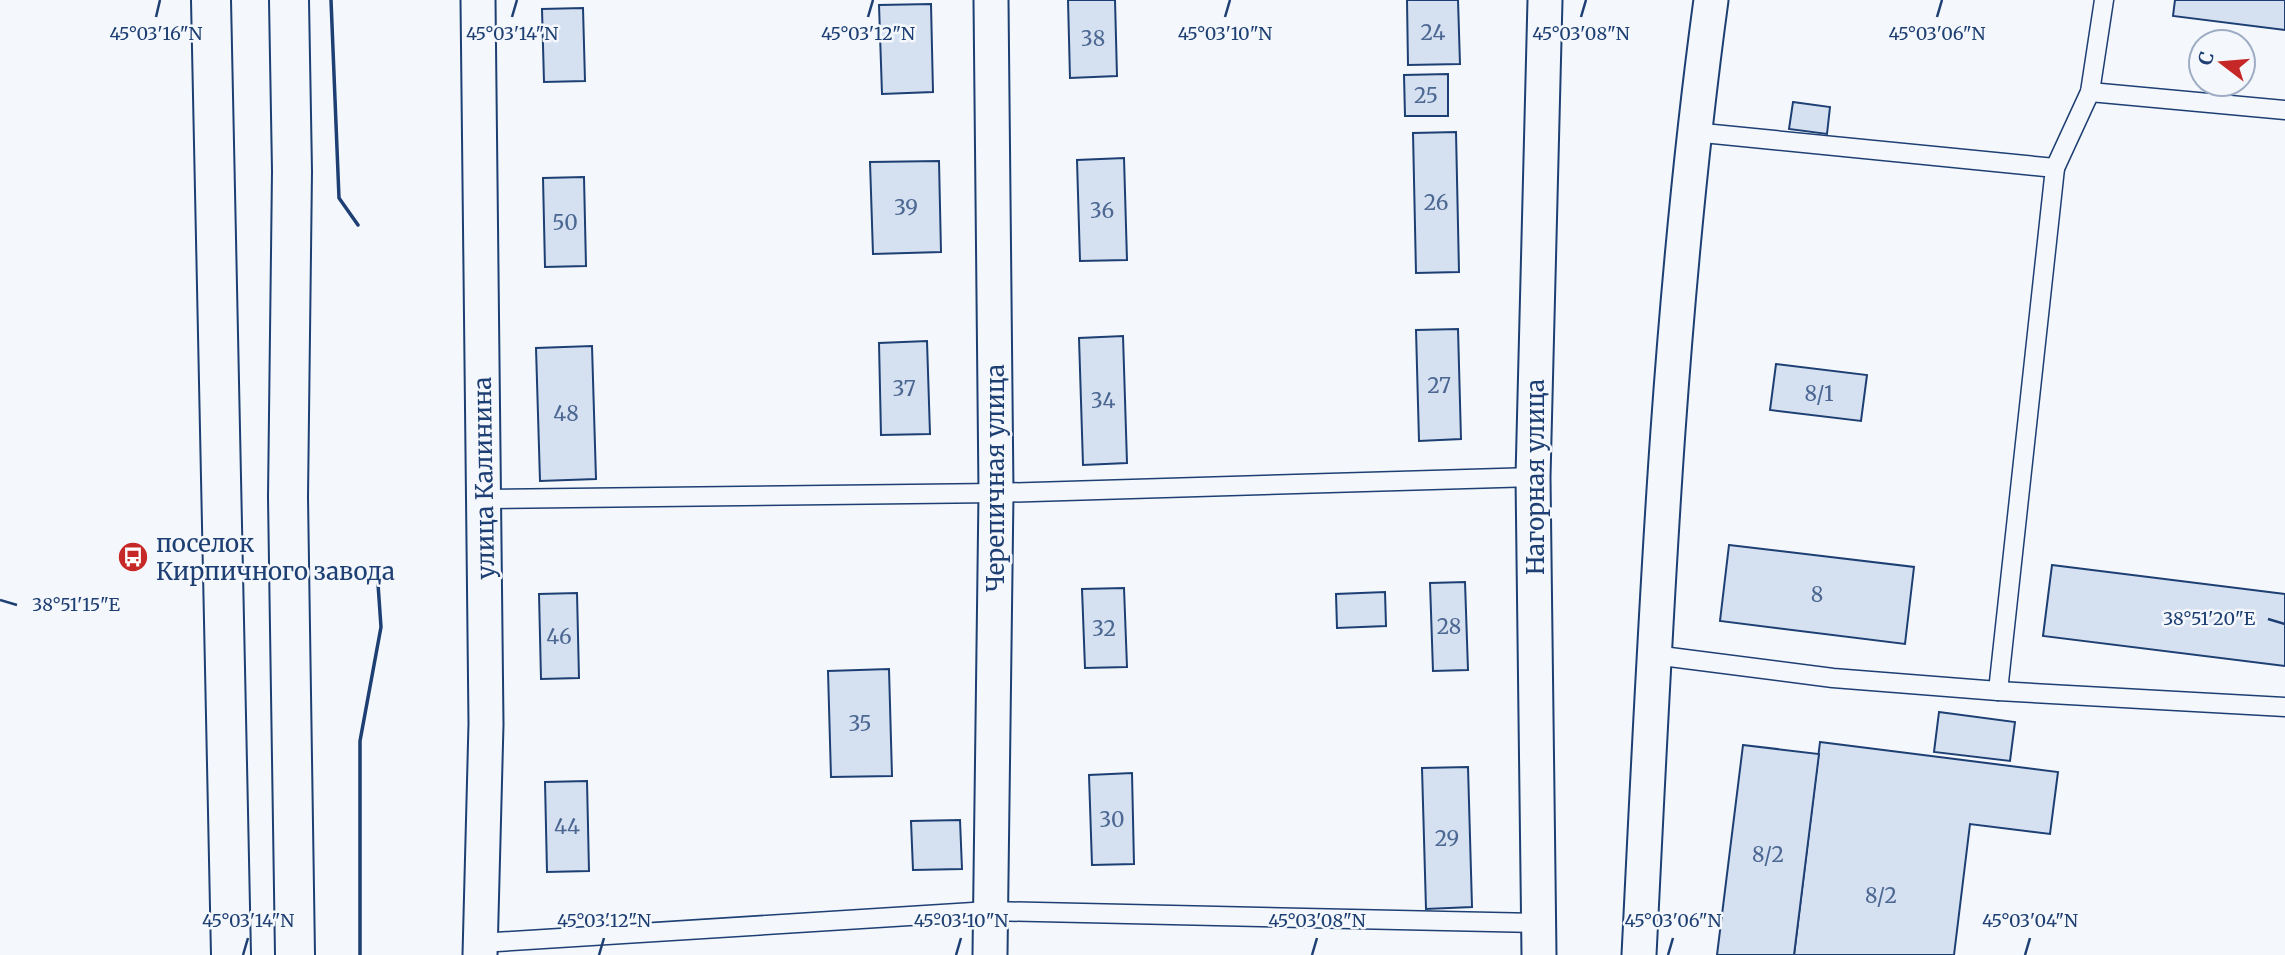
<svg xmlns="http://www.w3.org/2000/svg" width="2285" height="955" viewBox="0 0 2285 955" font-family="Merriweather,serif">
  <style>
    .building { fill: #d5e0f0; stroke: #1d3f73; stroke-width: 2 }
    .lines { fill: none; stroke-linecap: round; stroke-linejoin: round }
    .service-casing { stroke: #1d3f73; stroke-width: 21 }
    .minor-casing { stroke: #1d3f73; stroke-width: 37 }
    .trunk-casing { stroke: #1d3f73; stroke-width: 42 }
    .service { stroke: #f4f7fb; stroke-width: 18 }
    .minor { stroke: #f4f7fb; stroke-width: 33 }
    .trunk { stroke: #f4f7fb; stroke-width: 38 }
    .wall { stroke: #1d3f73; stroke-width: 3.5 }
    .ticks { fill: none; stroke: #1d3f73; stroke-width: 2.5 }
    .labels { text-anchor: middle; dominant-baseline: central; stroke-width: 5; stroke-linejoin: round; paint-order: stroke }
    .number-label { font-size: 21px; fill: #4b6792 }
    .street-label { font-size: 24px; fill: #1d3f73; stroke: #f4f7fb }
    .poi-label { font-size: 24px; fill: #1d3f73; stroke: #f4f7fb; text-anchor: start }
    .ticks-label { font-size: 18px; text-anchor: middle; fill: #1d3f73; stroke: #f4f7fb; stroke-width: 5; stroke-linejoin: round; paint-order: stroke }
  </style>
  <rect width="100%" height="100%" fill="#f4f7fb"/>
  <g class="building">
    <polygon points="1068,0 1115,0 1117,76 1070,78"/>
    <polygon points="1407,0 1458,0 1460,64 1408,65"/>
    <polygon points="2175,0 2285,0 2285,30 2173,16"/>
    <polygon points="931,4 933,92 882,94 879,5"/>
    <polygon points="583,8 585,81 544,82 542,9"/>
    <polygon points="1448,74 1448,116 1405,116 1404,75"/>
    <polygon points="1793,102 1830,107 1827,134 1789,129"/>
    <polygon points="1456,132 1459,272 1416,273 1413,133"/>
    <polygon points="1124,158 1127,260 1080,261 1077,160"/>
    <polygon points="939,161 941,252 873,254 870,162"/>
    <polygon points="584,177 586,266 545,267 543,178"/>
    <polygon points="1458,329 1461,439 1419,441 1416,330"/>
    <polygon points="1123,336 1127,463 1083,465 1079,338"/>
    <polygon points="927,341 930,434 881,435 879,343"/>
    <polygon points="592,346 596,479 540,481 536,348"/>
    <polygon points="1776,364 1867,375 1861,421 1770,410"/>
    <polygon points="1729,545 1914,567 1905,644 1720,621"/>
    <polygon points="2052,565 2285,594 2285,666 2043,636"/>
    <polygon points="1465,582 1468,670 1433,671 1430,583"/>
    <polygon points="1124,588 1127,667 1085,668 1082,589"/>
    <polygon points="1385,592 1386,626 1337,628 1336,594"/>
    <polygon points="577,593 579,678 541,679 539,594"/>
    <polygon points="889,669 892,776 831,777 828,671"/>
    <polygon points="1939,712 2015,722 2010,761 1934,752"/>
    <polygon points="1820,742 2058,772 2050,834 1970,824 1954,955 1794,955"/>
    <polygon points="1743,745 1819,754 1794,955 1717,955"/>
    <polygon points="1468,767 1472,907 1426,909 1422,768"/>
    <polygon points="1132,773 1134,864 1092,865 1089,775"/>
    <polygon points="587,781 589,871 547,872 545,782"/>
    <polygon points="960,820 962,869 913,870 911,821"/>
  </g>
  <g class="lines">
    <g class="service-casing">
      <g id="service">
        <polyline points="2090,92 2285,110"/>
        <polyline points="2055,168 2090,92 2104,0"/>
        <polyline points="485,499 996,493 1533,477"/>
        <polyline points="1654,655 1833,678 1998,691 2055,168 1693,132"/>
        <polyline points="1998,691 2285,707"/>
        <polyline points="480,943 989,911 1539,923"/>
      </g>
    </g>
    <g class="minor-casing">
      <g id="minor">
        <polyline points="478,0 486,724 480,955"/>
        <polyline points="990,955 996,493 991,0"/>
        <polyline points="1539,955 1533,477 1545,0"/>
        <path d="M1639 955C1655 636 1668 316 1711 0"/>
      </g>
    </g>
    <g class="trunk-casing">
      <g id="trunk">
        <polyline points="211,0 231,955"/>
        <polyline points="289,0 292,171 288,497 295,955"/>
      </g>
    </g>
    <use href="#service" class="service"/>
    <use href="#minor" class="minor"/>
    <use href="#trunk" class="trunk"/>
    <g class="wall">
      <polyline points="331,0 339,198 358,225"/>
      <polyline points="360,955 360,741 381,627 378,584"/>
    </g>
  </g>
  <path class="ticks" d="M156 17 160 0M512 17 517 0M868 17 873 0M1225 17 1230 0M1581 17 1586 0M1937 17 1942 0M0 600 17 605M2268 619 2285 624M243 955 248 938M599 955 604 938M956 955 961 938M1312 955 1317 938M1668 955 1673 938M2025 955 2030 938"/>
  <defs>
    <g id="bus-disc" transform="scale(1.575)"><circle r="9.5" fill="#c62828" stroke="#f4f7fb"/><path d="M-5-6H5V4H4V6H2V4H-2V6H-4V4H-5ZM-3.5-4V0h7V-4ZM-3.5 1.2v1.5H-2V1.2ZM2 1.2v1.5H3.5V1.2Z" fill="#fff"/></g>
  </defs>
  <g fill-rule="evenodd">
    <use href="#bus-disc" x="133" y="557"/>
  </g>
  <g class="labels">
    <g class="number-label">
      <text x="1433" y="32">24</text>
      <text x="1093" y="38">38</text>
      <text x="1426" y="95">25</text>
      <text x="1436" y="202">26</text>
      <text x="906" y="207">39</text>
      <text x="1102" y="210">36</text>
      <text x="565" y="222">50</text>
      <text x="1439" y="385">27</text>
      <text x="904" y="388">37</text>
      <text x="1819" y="393">8/1</text>
      <text x="1103" y="400">34</text>
      <text x="566" y="413">48</text>
      <text x="1817" y="594">8</text>
      <text x="1449" y="626">28</text>
      <text x="1104" y="628">32</text>
      <text x="559" y="636">46</text>
      <text x="860" y="723">35</text>
      <text x="1112" y="819">30</text>
      <text x="567" y="826">44</text>
      <text x="1447" y="838">29</text>
      <text x="1768" y="854">8/2</text>
      <text x="1881" y="895">8/2</text>
    </g>
    <g class="street-label">
      <text transform="translate(1535 477) rotate(-90)">Нагорная улица</text>
      <text transform="translate(484 478) rotate(-91)">улица Калинина</text>
      <text transform="translate(995 478) rotate(-90)">Черепичная улица</text>
    </g>
    <g class="poi-label">
      <text x="156" y="543">поселок<tspan x="156" dy="28">Кирпичного завода</tspan></text>
    </g>
  </g>
  <g class="ticks-label">
    <text x="156" y="40">45°03'16"N</text>
    <text x="512" y="40">45°03'14"N</text>
    <text x="868" y="40">45°03'12"N</text>
    <text x="1225" y="40">45°03'10"N</text>
    <text x="1581" y="40">45°03'08"N</text>
    <text x="1937" y="40">45°03'06"N</text>
    <text x="76" y="611">38°51'15"E</text>
    <text x="2209" y="625">38°51'20"E</text>
    <text x="248" y="927">45°03'14"N</text>
    <text x="604" y="927">45°03'12"N</text>
    <text x="961" y="927">45°03'10"N</text>
    <text x="1317" y="927">45°03'08"N</text>
    <text x="1673" y="927">45°03'06"N</text>
    <text x="2030" y="927">45°03'04"N</text>
  </g>
  <g transform="translate(2222 63) rotate(286)"><circle r="33" fill="#f4f7fb" stroke="#9eadc5" stroke-width="2"/>
  <path d="M0-5L12 26L0 18L-12 26Z" fill="#c62828"/>
  <text y="-10" font-size="19" font-weight="bold" text-anchor="middle" fill="#1d3f73">С</text>
  </g>
</svg>
